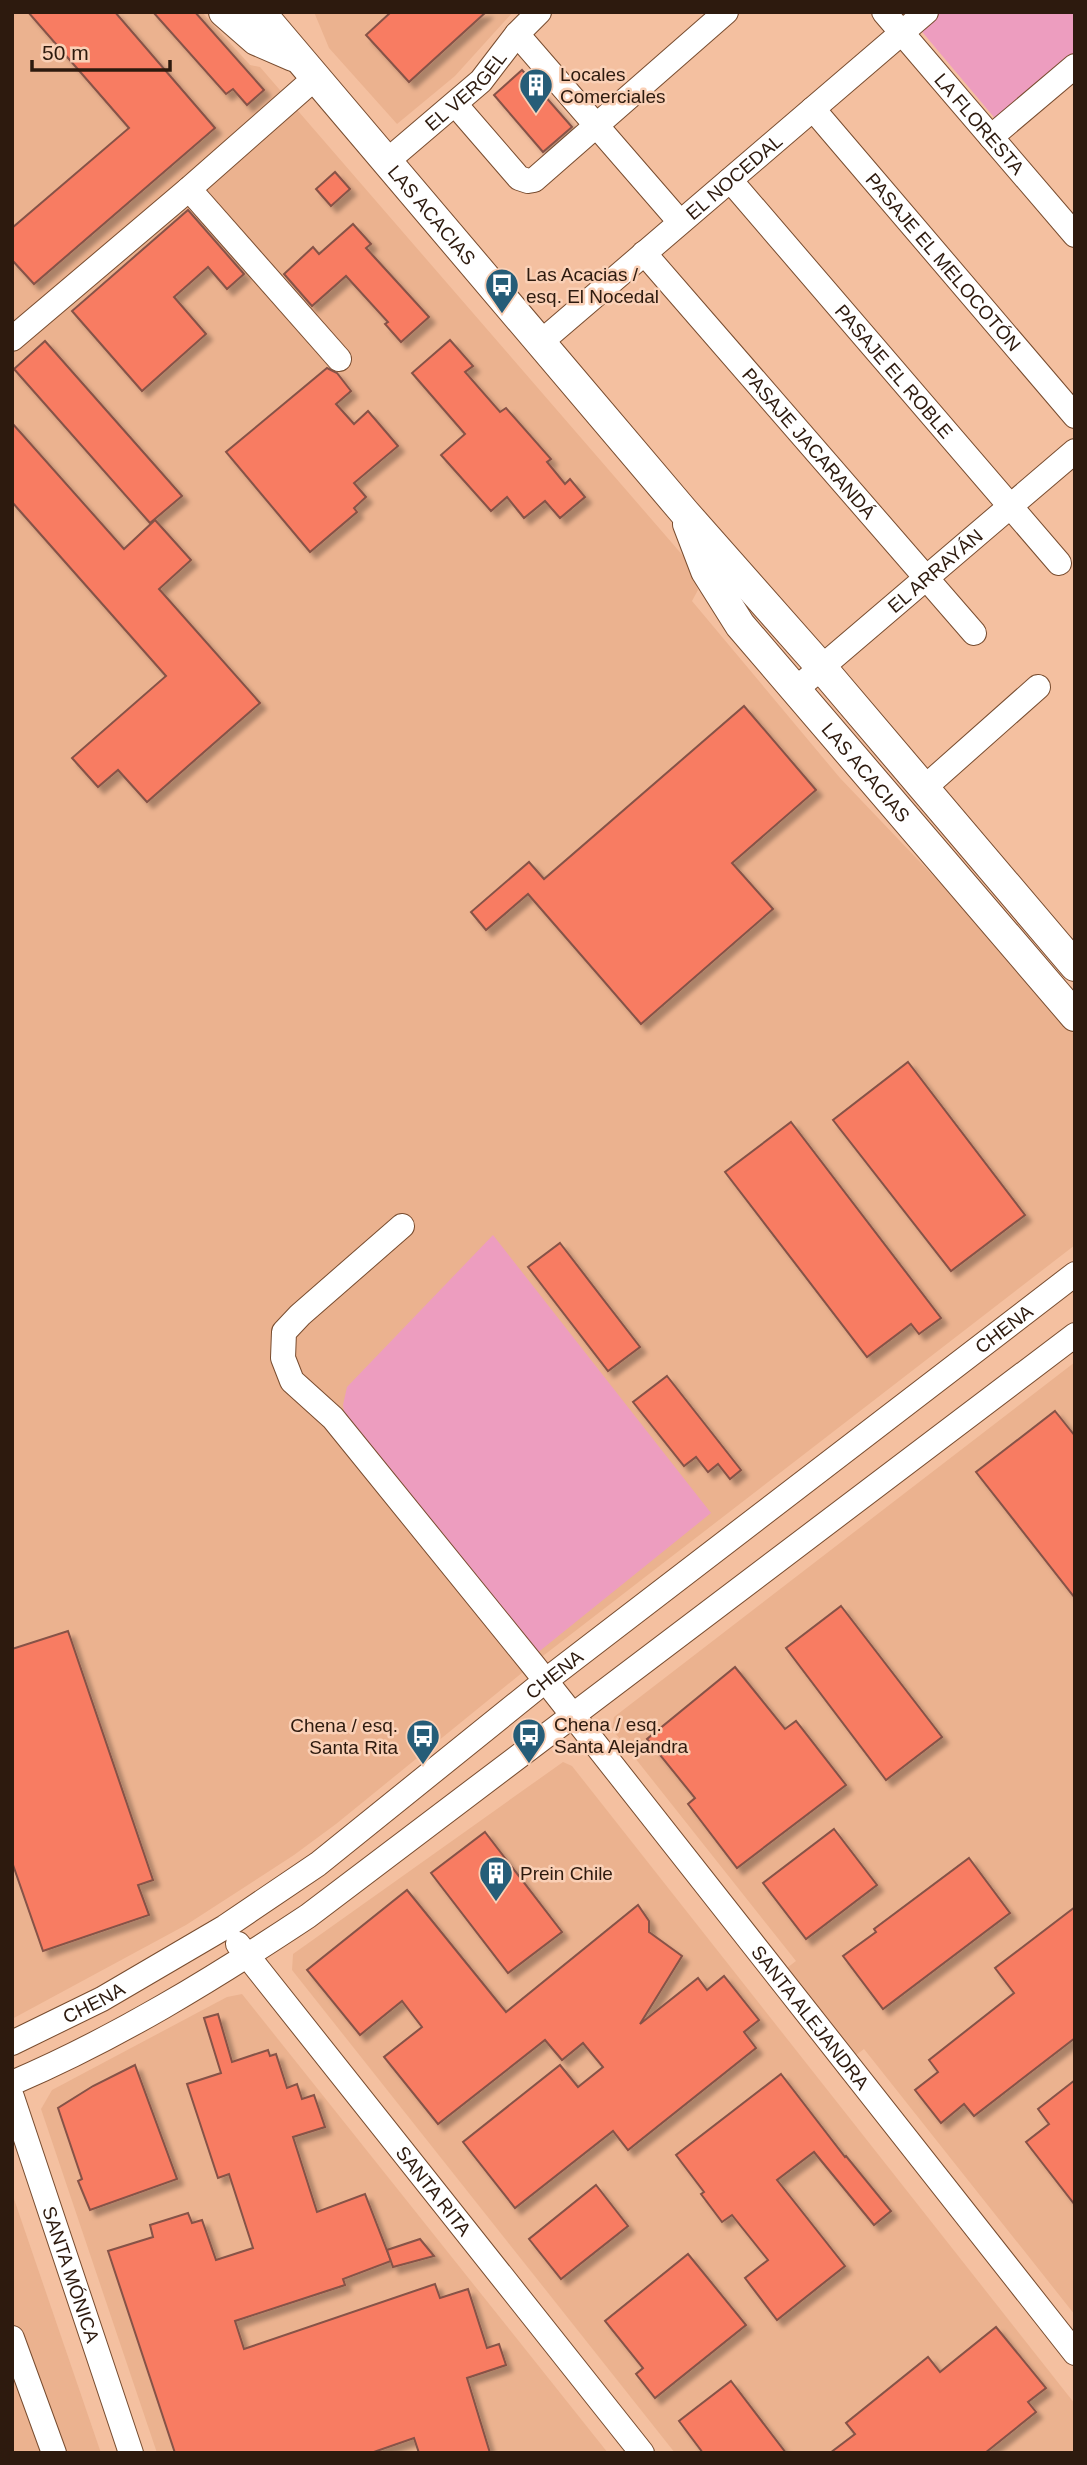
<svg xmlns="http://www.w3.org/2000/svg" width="1087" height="2465" viewBox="0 0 1087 2465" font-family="Helvetica,sans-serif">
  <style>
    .built { fill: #ebb28f }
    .green { fill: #ed9dbf }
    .building { fill: #f87b62; stroke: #865247; stroke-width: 2; filter: url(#shadow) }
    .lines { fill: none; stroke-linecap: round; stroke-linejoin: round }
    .minor-casing { stroke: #784c2f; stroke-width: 26 }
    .major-casing { stroke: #784c2f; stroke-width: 32 }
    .minor { stroke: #fff; stroke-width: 24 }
    .major { stroke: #fff; stroke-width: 30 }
    .labels { text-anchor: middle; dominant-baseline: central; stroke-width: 5; stroke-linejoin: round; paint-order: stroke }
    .poi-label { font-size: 19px; fill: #2d1a0e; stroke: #fad0b6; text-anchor: start }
    .street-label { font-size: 19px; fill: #2d1a0e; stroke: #fad0b6 }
  </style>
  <defs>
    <filter id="shadow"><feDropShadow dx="6" dy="6" stdDeviation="2" flood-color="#0004"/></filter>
  </defs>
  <rect width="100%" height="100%" fill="#f4c0a0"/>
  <g class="built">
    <polygon points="12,12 202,12 250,65 260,67 685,558 698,590 692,601 840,778 1044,992 1075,1036 1075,1245 539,1659 336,1824 294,1855 186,1925 12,2019"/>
    <polygon points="314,12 513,12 455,76 397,124 329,48"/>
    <polygon points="1075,1362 1075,2315 864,2049 847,2062 779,1974 796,1961 612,1729 614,1717"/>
    <polygon points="563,1762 572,1766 1075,2404 1075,2453 675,2453 292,1970 293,1954"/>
    <polygon points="242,1994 608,2453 157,2453 41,2109 52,2090 227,1997"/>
    <polygon points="12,2193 101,2453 12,2453"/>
  </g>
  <g class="green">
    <polygon points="935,12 1075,12 1075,57 998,122 918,27"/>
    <polygon points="493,1235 711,1513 536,1654 345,1418 343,1405 347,1387"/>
  </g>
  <g class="building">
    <polygon points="28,12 115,12 215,128 34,284 12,260 12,228 129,128"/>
    <polygon points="153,12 195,12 264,90 247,105 233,89 226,94"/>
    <polygon points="391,12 486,12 409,82 366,35"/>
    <polygon points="522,70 572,127 543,152 494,95"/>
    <polygon points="335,172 350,189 331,206 316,189"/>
    <polygon points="188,210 244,274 227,289 208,267 174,297 206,334 142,391 72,311"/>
    <polygon points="353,224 371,244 366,248 429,317 401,342 385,324 388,322 346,276 312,306 284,274 313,247 319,254"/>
    <polygon points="450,340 473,366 465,372 500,412 506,408 551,459 547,462 565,484 570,479 585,497 560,518 545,501 524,518 507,497 491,511 441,455 465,434 412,373"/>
    <polygon points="45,341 182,496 150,523 14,369"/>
    <polygon points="327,368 337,373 351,391 336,404 354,424 368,411 398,446 354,483 366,497 354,508 357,512 310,552 226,452"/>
    <polygon points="12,423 124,549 155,520 191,560 159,589 260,703 147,802 118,770 98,787 72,758 166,676 12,502"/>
    <polygon points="744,706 816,790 732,863 773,909 641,1024 528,894 486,930 471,912 529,862 544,879"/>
    <polygon points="908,1062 1025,1215 951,1271 833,1120"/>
    <polygon points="791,1122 941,1318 919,1334 911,1324 867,1357 725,1172"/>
    <polygon points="560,1243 640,1347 608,1371 528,1267"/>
    <polygon points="667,1376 741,1470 730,1479 718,1464 708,1472 696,1457 684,1466 633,1402"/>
    <polygon points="1055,1411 1075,1436 1075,1598 976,1472"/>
    <polygon points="841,1606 942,1737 886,1780 786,1648"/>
    <polygon points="68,1631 153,1880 138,1885 149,1915 43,1951 12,1862 12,1649"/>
    <polygon points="735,1667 785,1729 796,1721 846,1785 737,1868 688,1804 695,1798 647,1739"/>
    <polygon points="834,1829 877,1885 806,1939 763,1883"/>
    <polygon points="485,1832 562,1932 508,1973 431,1873"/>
    <polygon points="969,1858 1010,1913 883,2009 843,1956 876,1932 874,1929"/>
    <polygon points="407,1890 506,2012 638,1905 649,1921 649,1932 682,1956 640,2024 698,1978 707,1990 724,1976 759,2020 744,2032 756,2048 628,2150 613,2131 515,2208 463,2142 560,2065 578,2087 603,2067 583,2043 562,2060 545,2040 438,2124 384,2057 422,2027 402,2001 360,2035 307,1970"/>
    <polygon points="1075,1907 1075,2038 974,2116 964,2104 941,2123 915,2090 938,2072 929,2060 1014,1993 995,1968"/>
    <polygon points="218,2014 232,2062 268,2050 270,2056 276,2054 287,2088 297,2084 302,2099 314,2095 325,2127 293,2137 317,2212 365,2194 391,2261 343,2279 345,2285 235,2321 244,2349 435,2284 440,2298 468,2289 487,2348 499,2344 506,2365 467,2378 490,2453 419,2453 414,2438 371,2453 175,2453 108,2251 153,2237 150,2225 188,2213 192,2223 202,2220 216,2260 253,2248 229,2174 218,2178 187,2084 221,2073 204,2018"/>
    <polygon points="135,2065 177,2179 90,2210 78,2181 82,2179 58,2108 93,2086"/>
    <polygon points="781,2074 845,2157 846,2156 891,2211 874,2225 814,2152 777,2180 845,2266 777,2320 745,2278 768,2260 732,2215 722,2222 701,2194 704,2192 676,2155"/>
    <polygon points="1075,2080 1075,2205 1026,2142 1049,2124 1038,2109"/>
    <polygon points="596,2185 628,2226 561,2279 529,2239"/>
    <polygon points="420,2239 434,2256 393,2267 387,2250"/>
    <polygon points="688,2254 746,2325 655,2398 636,2374 643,2368 605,2321"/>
    <polygon points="996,2327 1046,2388 1028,2402 1036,2412 985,2453 830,2453 855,2434 846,2423 928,2357 940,2372"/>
    <polygon points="731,2381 786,2453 703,2453 679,2421"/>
  </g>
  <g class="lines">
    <g class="minor-casing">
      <g id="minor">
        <path id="s1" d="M884 12 1075 235"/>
        <polyline points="517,34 680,222"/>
        <polyline points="455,104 519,178 528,181 534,180 726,12"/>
        <path id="s2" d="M813 109 1075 416"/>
        <polyline points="991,137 1075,66"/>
        <path id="s3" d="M386 162 481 81 517 34 539 12"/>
        <path id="s4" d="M730 180 1059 563"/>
        <polyline points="189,189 339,359"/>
        <path id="s5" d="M644 253 974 633"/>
        <polyline points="12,339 189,189 315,78"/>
        <path id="s6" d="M541 342 926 12"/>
        <path id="s7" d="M795 690 1075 451"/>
        <polyline points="923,789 1038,687"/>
        <path id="s8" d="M402 1226 300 1315 284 1332 283 1358 292 1381 333 1418 534 1666 1075 2353"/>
        <path id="s9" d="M238 1944 642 2453"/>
        <path id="s10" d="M12 2043 102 1999 225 1927 318 1864 545 1681 1075 1274"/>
        <path d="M12 2083C117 2038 213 1979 308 1916L1075 1335"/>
        <path id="s11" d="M12 2097 131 2453"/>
        <polyline points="12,2338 54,2453"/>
      </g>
    </g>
    <g class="major-casing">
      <g id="major">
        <polyline points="224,12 256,40 293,56"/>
        <path id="s12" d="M260 12 685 513 822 668 1075 966"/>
        <path id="s13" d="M688 524 706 571 740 625 1075 1016"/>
      </g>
    </g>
    <use href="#minor" class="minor"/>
    <use href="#major" class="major"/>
  </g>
  <defs>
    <g id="building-pin" transform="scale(1.75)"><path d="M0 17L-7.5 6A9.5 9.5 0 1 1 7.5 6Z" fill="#265d78" stroke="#fad0b6"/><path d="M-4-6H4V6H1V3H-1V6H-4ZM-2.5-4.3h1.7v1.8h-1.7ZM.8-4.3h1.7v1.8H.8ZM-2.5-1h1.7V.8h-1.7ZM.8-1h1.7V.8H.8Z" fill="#fff"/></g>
    <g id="bus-pin" transform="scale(1.75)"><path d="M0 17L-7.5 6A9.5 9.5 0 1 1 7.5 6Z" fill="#265d78" stroke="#fad0b6"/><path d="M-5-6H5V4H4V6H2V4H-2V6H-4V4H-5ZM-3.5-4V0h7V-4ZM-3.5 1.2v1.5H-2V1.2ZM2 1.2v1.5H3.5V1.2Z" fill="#fff"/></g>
  </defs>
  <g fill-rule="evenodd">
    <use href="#building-pin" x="536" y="85"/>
    <use href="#bus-pin" x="502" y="285"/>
    <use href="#bus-pin" x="529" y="1735"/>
    <use href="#bus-pin" x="423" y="1736"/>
    <use href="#building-pin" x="496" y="1873"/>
  </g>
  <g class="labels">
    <g class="poi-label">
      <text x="560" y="74">Locales<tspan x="560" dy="22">Comerciales</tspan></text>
      <text x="526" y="274">Las Acacias /<tspan x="526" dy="22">esq. El Nocedal</tspan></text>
      <text x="554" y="1724">Chena / esq.<tspan x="554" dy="22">Santa Alejandra</tspan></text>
      <text x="398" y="1725" text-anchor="end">Chena / esq.<tspan x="398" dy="22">Santa Rita</tspan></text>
      <text x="520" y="1873">Prein Chile</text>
    </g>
    <g class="street-label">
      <text stroke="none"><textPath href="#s3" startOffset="107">EL VERGEL</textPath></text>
      <text stroke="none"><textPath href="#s1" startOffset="147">LA FLORESTA</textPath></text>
      <text stroke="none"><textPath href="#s6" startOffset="254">EL NOCEDAL</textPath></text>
      <text stroke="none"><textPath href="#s12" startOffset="266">LAS ACACIAS</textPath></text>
      <text stroke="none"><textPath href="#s2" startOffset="201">PASAJE EL MELOCOTÓN</textPath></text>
      <text stroke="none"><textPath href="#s4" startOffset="252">PASAJE EL ROBLE</textPath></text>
      <text stroke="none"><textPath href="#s5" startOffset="252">PASAJE JACARANDÁ</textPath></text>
      <text stroke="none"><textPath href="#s7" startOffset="184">EL ARRAYÁN</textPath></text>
      <text stroke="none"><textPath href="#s13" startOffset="308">LAS ACACIAS</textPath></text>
      <text stroke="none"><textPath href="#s10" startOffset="1225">CHENA</textPath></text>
      <text stroke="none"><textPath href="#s10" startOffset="658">CHENA</textPath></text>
      <text stroke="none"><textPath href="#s10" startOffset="91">CHENA</textPath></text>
      <text stroke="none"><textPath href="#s8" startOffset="1031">SANTA ALEJANDRA</textPath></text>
      <text stroke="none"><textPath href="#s9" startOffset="315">SANTA RITA</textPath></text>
      <text stroke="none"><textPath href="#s11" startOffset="187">SANTA MÓNICA</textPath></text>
    </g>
  </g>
  <rect width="1087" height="2465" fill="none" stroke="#2d1a0e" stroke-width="28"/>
  <path d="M32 60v10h138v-10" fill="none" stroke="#2d1a0e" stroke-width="3.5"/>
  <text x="42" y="60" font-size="21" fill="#2d1a0e" stroke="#fad0b6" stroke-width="5" paint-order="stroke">50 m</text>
</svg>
